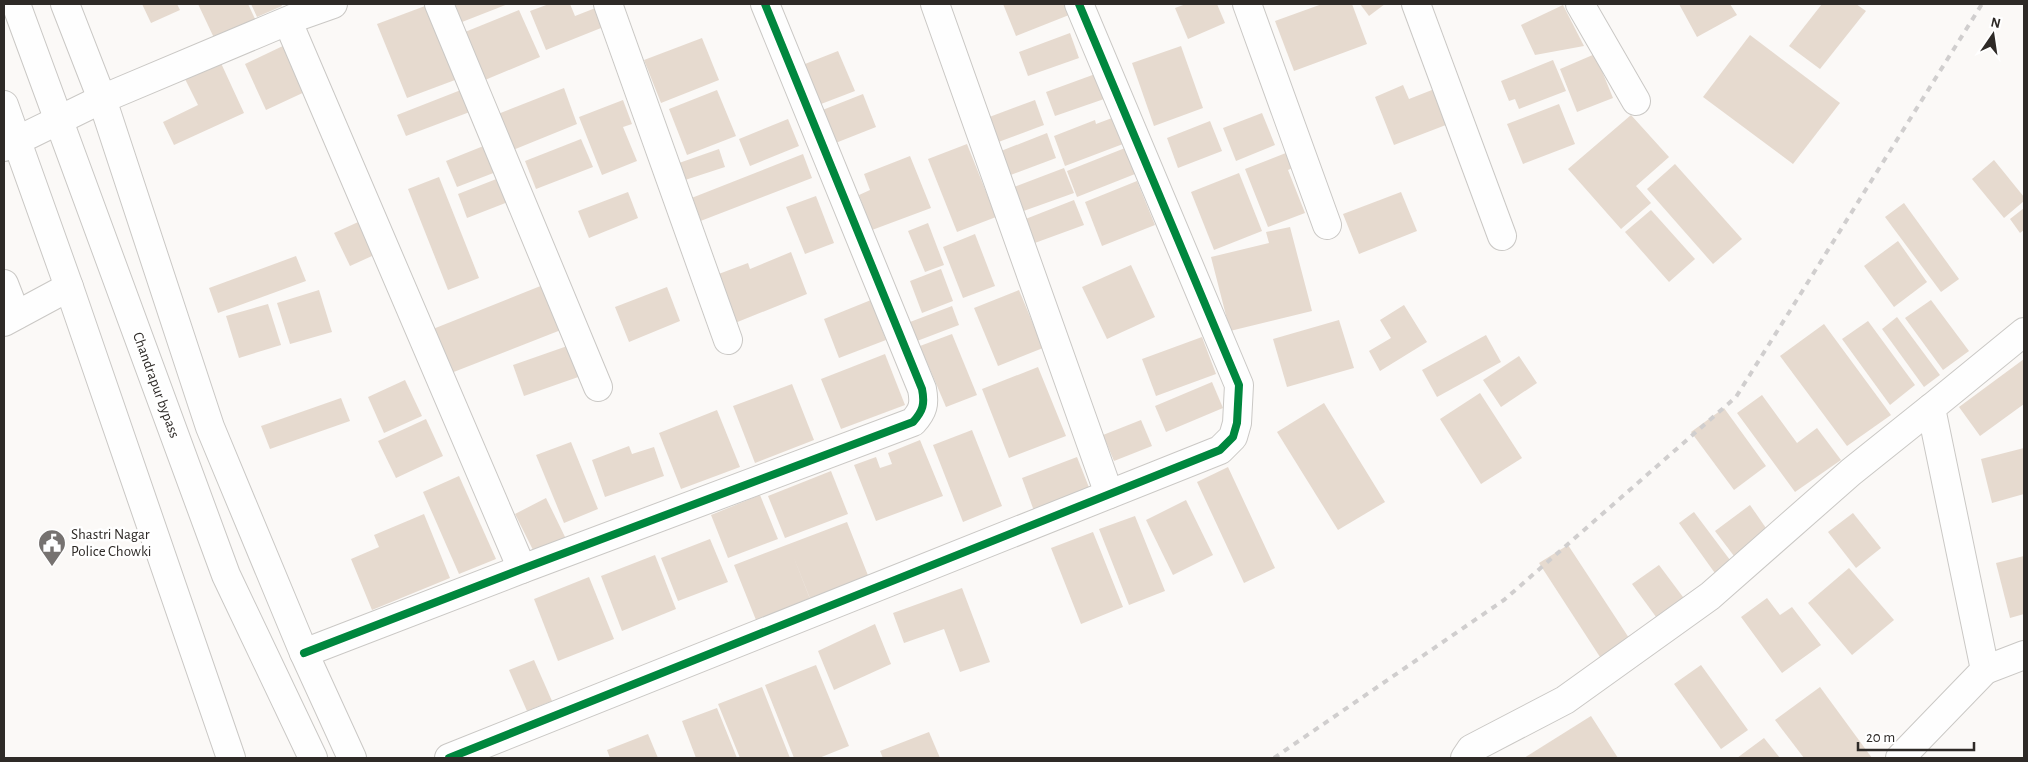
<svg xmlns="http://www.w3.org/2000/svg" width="2028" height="762" viewBox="0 0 2028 762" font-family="'Alegreya Sans',sans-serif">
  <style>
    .building { fill: #e6dacf }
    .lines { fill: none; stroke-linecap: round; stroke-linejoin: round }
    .minor-casing { stroke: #cac8c5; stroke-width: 30 }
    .highway-casing { stroke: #cac8c5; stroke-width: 30 }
    .minor { stroke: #fefefe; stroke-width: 28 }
    .highway { stroke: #fefefe; stroke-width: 28 }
    .rail { stroke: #d0cece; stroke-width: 4; stroke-dasharray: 6 6; stroke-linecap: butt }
    .cycleway-casing { stroke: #fff; stroke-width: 11 }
    .cycleway { stroke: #00873e; stroke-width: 8 }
    .labels { text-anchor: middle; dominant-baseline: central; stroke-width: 5; stroke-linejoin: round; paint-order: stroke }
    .street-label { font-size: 15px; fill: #2e2a27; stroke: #fff }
    .poi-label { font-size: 15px; fill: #2e2a27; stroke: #fff; text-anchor: start }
  </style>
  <rect width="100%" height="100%" fill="#fbf9f7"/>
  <g class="building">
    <polygon points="142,4 177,4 180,10 151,23"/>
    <polygon points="198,4 248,4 256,21 215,40"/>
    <polygon points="251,4 281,4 282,6 257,17"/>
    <polygon points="455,4 508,4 462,22"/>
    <polygon points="549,4 570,4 575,16 598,7 606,26 546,50 530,11"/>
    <polygon points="1003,4 1064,4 1069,15 1016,36"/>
    <polygon points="1186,4 1217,4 1225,23 1188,39 1175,8"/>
    <polygon points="1322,4 1352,4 1367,44 1294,71 1275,21"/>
    <polygon points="1360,4 1385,4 1369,16"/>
    <polygon points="1679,4 1730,4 1737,15 1697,37"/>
    <polygon points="1822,4 1856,4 1866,11 1820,69 1789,46"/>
    <polygon points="1563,5 1584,46 1535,55 1521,25"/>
    <polygon points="425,6 455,80 407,98 377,24"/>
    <polygon points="519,10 540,57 485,80 465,32"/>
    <polygon points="1070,33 1079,58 1028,76 1019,52"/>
    <polygon points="1750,35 1840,103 1793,164 1703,97"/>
    <polygon points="702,38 719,80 661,103 644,60"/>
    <polygon points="287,44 309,90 266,110 245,64"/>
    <polygon points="1181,46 1203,108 1154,126 1132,63"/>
    <polygon points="838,51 855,91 821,104 805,64"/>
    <polygon points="1595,54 1613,98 1577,112 1560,69"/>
    <polygon points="1553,60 1566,91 1519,109 1515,99 1509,101 1501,81"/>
    <polygon points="220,61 244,113 174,145 163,122 198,105 184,77"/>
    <polygon points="1098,73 1107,98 1055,116 1046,92"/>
    <polygon points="1403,85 1409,99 1437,88 1451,123 1394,145 1375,97"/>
    <polygon points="466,88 475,110 406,136 397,115"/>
    <polygon points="564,88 577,124 513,150 498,114"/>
    <polygon points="717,90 736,136 687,155 669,109"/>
    <polygon points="863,94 876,127 833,144 820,111"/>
    <polygon points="623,100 632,124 623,127 637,161 602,175 579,117"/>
    <polygon points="1035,100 1044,125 993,144 984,119"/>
    <polygon points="1559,104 1575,144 1523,164 1507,124"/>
    <polygon points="1262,113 1275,145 1236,161 1223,128"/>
    <polygon points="1631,115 1669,157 1636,186 1651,203 1621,229 1568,169"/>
    <polygon points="1112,118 1123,144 1065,166 1054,136 1095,120 1096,124"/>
    <polygon points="788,119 799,146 750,166 739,139"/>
    <polygon points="1210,121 1222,151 1178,168 1167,138"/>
    <polygon points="1047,133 1056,158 1005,177 996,153"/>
    <polygon points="581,139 593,167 536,189 525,161"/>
    <polygon points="967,144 996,217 957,232 928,159"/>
    <polygon points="486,145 496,172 457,187 446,161"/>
    <polygon points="1125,148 1135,174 1077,197 1067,171"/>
    <polygon points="719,149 725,167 685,180 679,163"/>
    <polygon points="1296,149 1302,164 1288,170 1305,213 1268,227 1245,169"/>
    <polygon points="803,154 812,178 698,222 689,199"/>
    <polygon points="910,156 931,208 872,230 859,195 870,190 864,174"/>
    <polygon points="1994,160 2024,197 2024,201 2004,218 1972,179"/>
    <polygon points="1675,164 1742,239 1713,264 1647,189"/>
    <polygon points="1064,168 1074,193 1018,213 1009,189"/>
    <polygon points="1239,173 1262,231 1214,250 1191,192"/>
    <polygon points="439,177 479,278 448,290 408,189"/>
    <polygon points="499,178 508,202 467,218 458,194"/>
    <polygon points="1137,181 1155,225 1102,246 1085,202"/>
    <polygon points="628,192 638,218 589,238 578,211"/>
    <polygon points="1401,192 1417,231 1359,254 1343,214"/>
    <polygon points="816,196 834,243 805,254 786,207"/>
    <polygon points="1074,200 1084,225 1032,244 1023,220"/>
    <polygon points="1904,203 1959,279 1941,292 1885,217"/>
    <polygon points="2024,208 2024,230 2020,233 2010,219"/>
    <polygon points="1651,210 1695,259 1669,282 1625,232"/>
    <polygon points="367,218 383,251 350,266 334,233"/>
    <polygon points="928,223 944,265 925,272 908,231"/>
    <polygon points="1290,227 1312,311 1230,331 1211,257 1269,243 1266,232"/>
    <polygon points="975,234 995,286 963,298 943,247"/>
    <polygon points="1898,241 1927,282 1894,307 1864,266"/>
    <polygon points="791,252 807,294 735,323 716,275 748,263 750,269"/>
    <polygon points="296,256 306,281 218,313 209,288"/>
    <polygon points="1131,265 1155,317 1107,339 1082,287"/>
    <polygon points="941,269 953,301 922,313 910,281"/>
    <polygon points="548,283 566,328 446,375 428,331"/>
    <polygon points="667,287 680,321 629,342 615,307"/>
    <polygon points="319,290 332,332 290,344 277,303"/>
    <polygon points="1019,290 1043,348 998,366 974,308"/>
    <polygon points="871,300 886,340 839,358 824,319"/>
    <polygon points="1931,300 1969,351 1943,370 1905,318"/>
    <polygon points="268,304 281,345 239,358 226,316"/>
    <polygon points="1404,305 1427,342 1380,371 1369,351 1391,338 1380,320"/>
    <polygon points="952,306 959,325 917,341 910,322"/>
    <polygon points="1897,317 1940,375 1924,387 1882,329"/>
    <polygon points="1339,320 1354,368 1287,387 1273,339"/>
    <polygon points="1868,321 1915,385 1890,405 1842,339"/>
    <polygon points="1824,324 1891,415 1847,446 1780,356"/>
    <polygon points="952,334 977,395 946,407 920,346"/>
    <polygon points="1486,335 1501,362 1437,397 1422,370"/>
    <polygon points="1202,337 1216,374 1156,396 1142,359"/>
    <polygon points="573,344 584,375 524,396 513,365"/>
    <polygon points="885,354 905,405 841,429 821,379"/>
    <polygon points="1519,356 1537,383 1501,407 1483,380"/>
    <polygon points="2024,359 2024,404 1980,436 1959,407"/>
    <polygon points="1038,367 1066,436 1009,458 982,389"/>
    <polygon points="405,380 422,416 384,433 368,397"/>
    <polygon points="1212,382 1223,408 1166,432 1155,406"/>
    <polygon points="792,384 814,440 755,463 733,406"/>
    <polygon points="1480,393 1522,458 1481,484 1440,419"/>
    <polygon points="1762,395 1797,443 1817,428 1841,460 1795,492 1737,413"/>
    <polygon points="341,398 350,421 270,449 261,426"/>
    <polygon points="1324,403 1385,502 1338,530 1277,432"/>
    <polygon points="1724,408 1766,466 1734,490 1691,432"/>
    <polygon points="717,410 740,467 681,489 659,433"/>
    <polygon points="426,419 443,456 396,478 378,441"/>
    <polygon points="1141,420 1152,446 1114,461 1103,435"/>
    <polygon points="972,430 1002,506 963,522 933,445"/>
    <polygon points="920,440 943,496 876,521 854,465 876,457 880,468 892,464 888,453"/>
    <polygon points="571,442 598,509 564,523 536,455"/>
    <polygon points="629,446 632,454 654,447 664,476 605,497 592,460"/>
    <polygon points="2024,448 2024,494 1992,503 1981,459"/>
    <polygon points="1077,457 1090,490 1034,511 1022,478"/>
    <polygon points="1228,467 1275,568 1244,583 1197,482"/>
    <polygon points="831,471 848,514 785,538 768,496"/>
    <polygon points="459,476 496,559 459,574 423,492"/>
    <polygon points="760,495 778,539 728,558 711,515"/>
    <polygon points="546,498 567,541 536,556 515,514"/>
    <polygon points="1186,500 1213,555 1173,575 1146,520"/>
    <polygon points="1750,505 1768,531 1734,556 1715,531"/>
    <polygon points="1694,512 1733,564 1717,576 1679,523"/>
    <polygon points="1853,513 1881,548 1856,568 1828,532"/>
    <polygon points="424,514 450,578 372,610 351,559 379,547 374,535"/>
    <polygon points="1135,516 1165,591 1129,605 1099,529"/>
    <polygon points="847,522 871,583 813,606 792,553 812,604 758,625 734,565"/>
    <polygon points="1093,532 1123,607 1081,624 1051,548"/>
    <polygon points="710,539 728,582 678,601 661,558"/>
    <polygon points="1568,545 1629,638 1600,657 1539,563"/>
    <polygon points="655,555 676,609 622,631 601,576"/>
    <polygon points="2024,556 2024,614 2010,618 1996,563"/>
    <polygon points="1659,565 1686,601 1659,621 1632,584"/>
    <polygon points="1849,568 1894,620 1852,655 1808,603"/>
    <polygon points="589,577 614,639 558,661 534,599"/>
    <polygon points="962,588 990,662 960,672 944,629 904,643 893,613"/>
    <polygon points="1767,598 1780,615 1792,607 1821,645 1782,673 1741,617"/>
    <polygon points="875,624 891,664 834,690 818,651"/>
    <polygon points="534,660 552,701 527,711 509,670"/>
    <polygon points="816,665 849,746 819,758 794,758 765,685"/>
    <polygon points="1701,665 1748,730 1721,749 1674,684"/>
    <polygon points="762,687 790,758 740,758 718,704"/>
    <polygon points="1820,687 1872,758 1804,758 1775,720"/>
    <polygon points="717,708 737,758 696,758 682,721"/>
    <polygon points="1591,716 1618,758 1524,758"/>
    <polygon points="929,732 940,758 883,758 880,751"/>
    <polygon points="648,734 658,758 610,758 607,750"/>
    <polygon points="1764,738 1780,758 1737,758"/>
  </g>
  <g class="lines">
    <g class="minor-casing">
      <g id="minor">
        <polyline points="65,4 102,99 210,427 304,653 352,758"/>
        <polyline points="439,4 598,387"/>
        <polyline points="608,4 728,340"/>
        <polyline points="935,4 1109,494"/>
        <polyline points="1247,4 1327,225"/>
        <polyline points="1416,4 1502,236"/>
        <polyline points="1580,4 1636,101"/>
        <polyline points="288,22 522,569"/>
        <polyline points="4,147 102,99 299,16 333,4"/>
        <polyline points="4,284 16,315"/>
        <polyline points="4,322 69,287"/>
        <path d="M304 653 522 569 913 422C923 411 925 404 922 389L765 4"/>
        <polyline points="1985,670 2024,655"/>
        <polyline points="449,758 1220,450 1233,437 1237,423 1239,385 1079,4"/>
        <polyline points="1465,758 1471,749 1565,700 1710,596 1851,472 1931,408"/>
        <polyline points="1900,758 1985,670 1931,408 2024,332"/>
      </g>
    </g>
    <g class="highway-casing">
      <g id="highway">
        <polyline points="16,4 226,575 313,758"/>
        <polyline points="4,105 69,287 231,758"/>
      </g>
    </g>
    <use href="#minor" class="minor"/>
    <use href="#highway" class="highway"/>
    <polyline class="rail" points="1274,758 1504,600 1736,397 1982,4"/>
    <g class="cycleway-casing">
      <g id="cycleway">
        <path d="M304 653 522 569 913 422C923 411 925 404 922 389L765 4"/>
        <polyline points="449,758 1220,450 1233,437 1237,423 1239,385 1079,4"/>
      </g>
    </g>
    <use href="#cycleway" class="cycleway"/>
  </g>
  <defs>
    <g id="civic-pin" transform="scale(1.4375)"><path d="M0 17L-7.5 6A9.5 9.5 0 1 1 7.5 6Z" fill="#767270" stroke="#fff"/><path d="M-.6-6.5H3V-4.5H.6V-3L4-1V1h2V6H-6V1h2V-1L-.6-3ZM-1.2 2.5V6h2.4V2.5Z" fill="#fff"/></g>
  </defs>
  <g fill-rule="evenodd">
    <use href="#civic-pin" x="52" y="543"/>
  </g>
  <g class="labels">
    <g class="street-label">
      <text transform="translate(156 385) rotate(70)">Chandrapur bypass</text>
    </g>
    <g class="poi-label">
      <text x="71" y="534">Shastri Nagar<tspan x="71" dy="17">Police Chowki</tspan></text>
    </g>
  </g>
  <rect width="2028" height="762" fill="none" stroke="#2e2a27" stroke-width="10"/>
  <g transform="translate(1993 35) rotate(13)" stroke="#ffffff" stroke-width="4" paint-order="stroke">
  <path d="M0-4L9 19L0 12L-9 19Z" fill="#2e2a27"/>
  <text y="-8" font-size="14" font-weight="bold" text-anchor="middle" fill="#2e2a27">N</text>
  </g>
  <path d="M1858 742v8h116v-8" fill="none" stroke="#2e2a27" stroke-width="2.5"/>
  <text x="1866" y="742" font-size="15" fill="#2e2a27" stroke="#ffffff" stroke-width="4" paint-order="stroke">20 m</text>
</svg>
